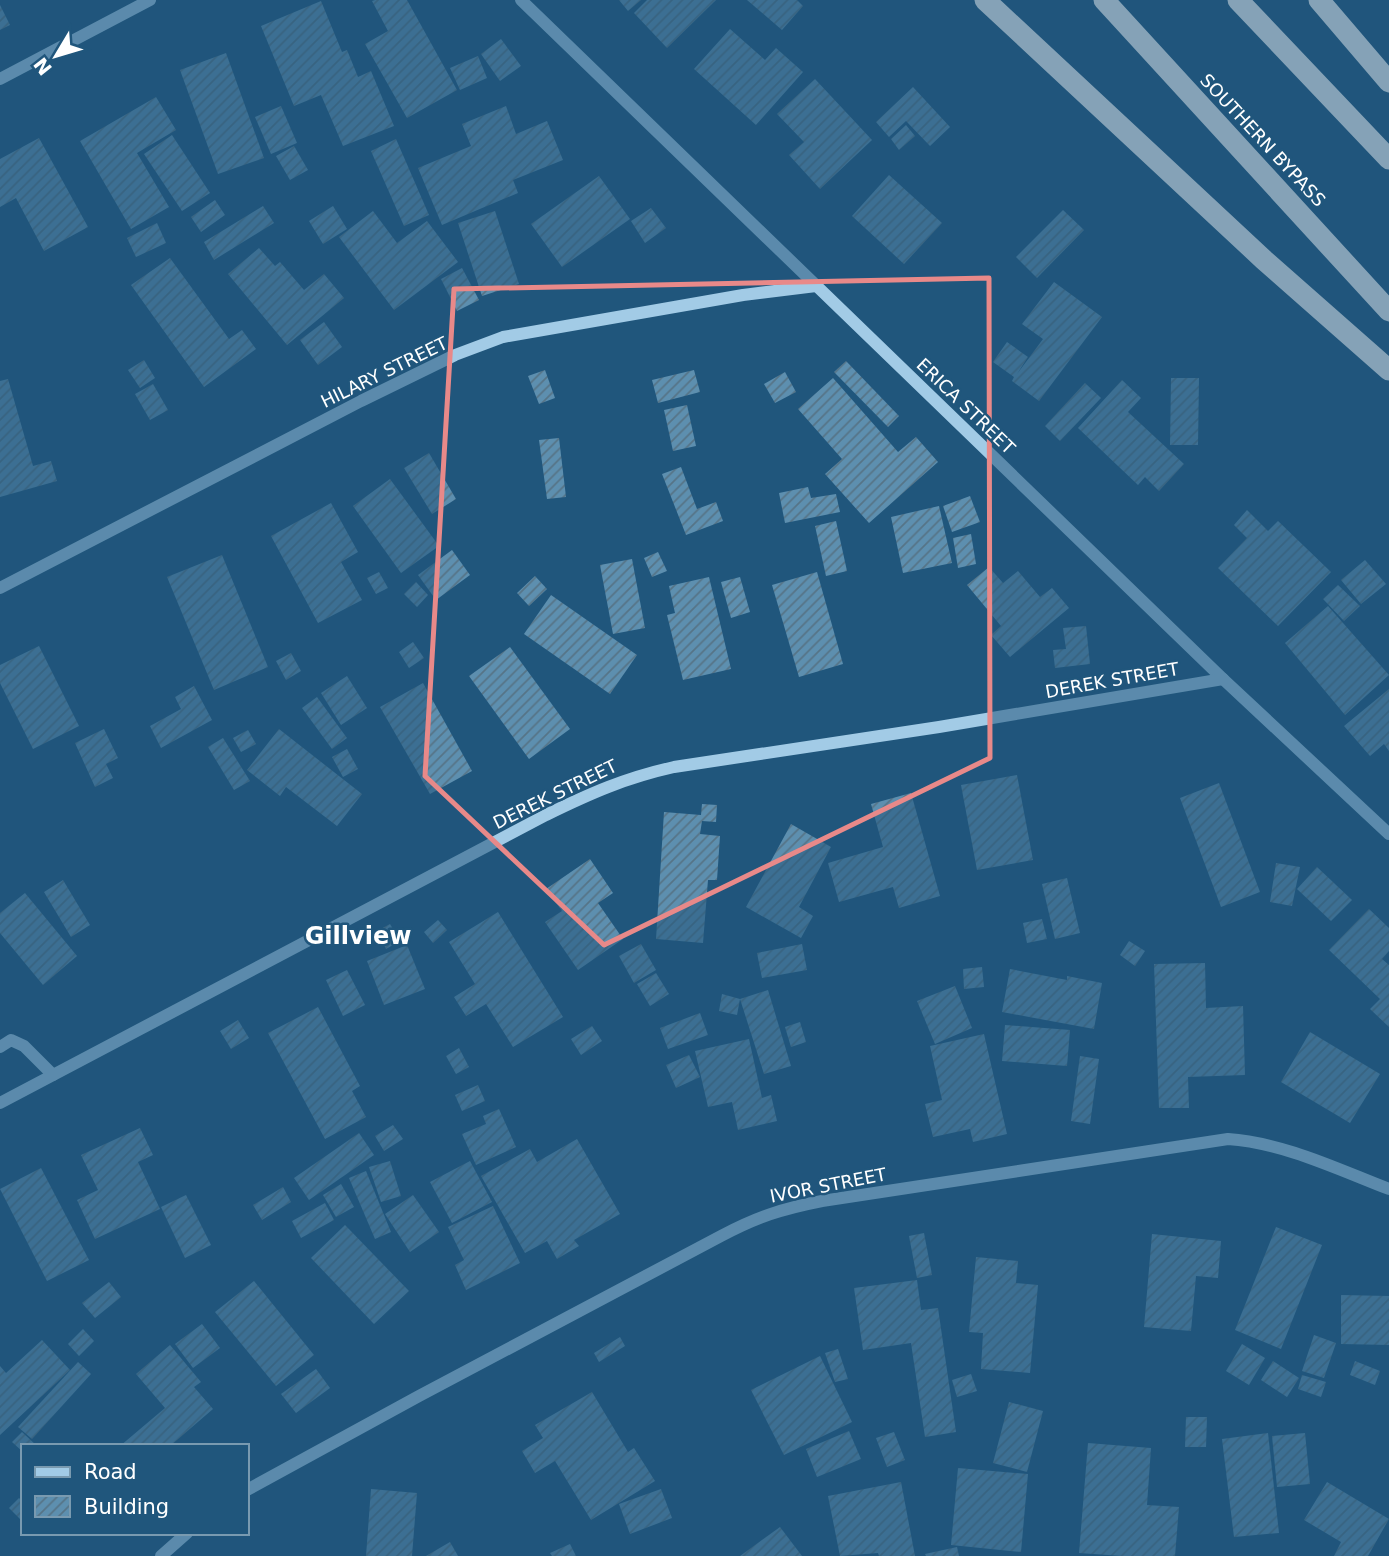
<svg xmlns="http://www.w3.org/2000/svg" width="1389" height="1556" viewBox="0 0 1389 1556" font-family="'DejaVu Sans',sans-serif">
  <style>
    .building { fill: url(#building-hatch) }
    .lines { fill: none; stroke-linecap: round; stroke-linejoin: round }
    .minor { stroke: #a2cbe6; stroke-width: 12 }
    .highway { stroke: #fff; stroke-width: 21 }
    .marked { fill: none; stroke: #e88989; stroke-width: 5; stroke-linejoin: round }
    .labels { text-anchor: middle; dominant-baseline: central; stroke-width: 5; stroke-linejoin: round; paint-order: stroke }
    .street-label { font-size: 18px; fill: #fff; stroke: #20567c }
    .district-label { font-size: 24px; font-weight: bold; fill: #fff; stroke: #20567c }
  </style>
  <defs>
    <pattern id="building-hatch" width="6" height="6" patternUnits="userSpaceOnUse" patternTransform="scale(1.75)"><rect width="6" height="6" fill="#5d8faf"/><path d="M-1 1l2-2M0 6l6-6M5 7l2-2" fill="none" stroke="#567487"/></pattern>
  </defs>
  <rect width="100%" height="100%" fill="#20567c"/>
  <g class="building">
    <polygon points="375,0 407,0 457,90 407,118 365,44 388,31 372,1"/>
    <polygon points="619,0 641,0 628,11"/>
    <polygon points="647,0 716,0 667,48 634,13"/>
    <polygon points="747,0 797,0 803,6 782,30"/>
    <polygon points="321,1 342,52 347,50 358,77 371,71 394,126 343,146 321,95 294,106 261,26"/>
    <polygon points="0,5 10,25 0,30"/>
    <polygon points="730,29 765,60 776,48 803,72 756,125 694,69"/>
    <polygon points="501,39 521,66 500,81 481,54"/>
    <polygon points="226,53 264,158 218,174 180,70"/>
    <polygon points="478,56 487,78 460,90 450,68"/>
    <polygon points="815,79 872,140 820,189 789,155 804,142 777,114"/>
    <polygon points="913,87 950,127 930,146 906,121 889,137 876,122"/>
    <polygon points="156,97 176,130 137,153 169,207 131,229 80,141"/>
    <polygon points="281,106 297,143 271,154 255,117"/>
    <polygon points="506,106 516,134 547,121 563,160 513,180 518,193 442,225 418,168 471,146 462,124"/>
    <polygon points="906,125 915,136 899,150 891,139"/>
    <polygon points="172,135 210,193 182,211 144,154"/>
    <polygon points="39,138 88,227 44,251 16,198 0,207 0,159"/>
    <polygon points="396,139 429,215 404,226 371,151"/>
    <polygon points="294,146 308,170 290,180 276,156"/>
    <polygon points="889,175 942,223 904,264 852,216"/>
    <polygon points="599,176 630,219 562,267 531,224"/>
    <polygon points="215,200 225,215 201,232 191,217"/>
    <polygon points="263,206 274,223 214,260 204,242"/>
    <polygon points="333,206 347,229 323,244 309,221"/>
    <polygon points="651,208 666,228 645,243 631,221"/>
    <polygon points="1063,210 1084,230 1037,278 1016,257"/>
    <polygon points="373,211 397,243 427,221 458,262 394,310 339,237"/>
    <polygon points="495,211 519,284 482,296 458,223"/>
    <polygon points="157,223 166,243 136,257 127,238"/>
    <polygon points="259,248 275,266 280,262 304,290 324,274 344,298 287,345 228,274"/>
    <polygon points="170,258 229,339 242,330 256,349 204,387 131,285"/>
    <polygon points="462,268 479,300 457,311 441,279"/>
    <polygon points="1054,282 1102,317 1039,401 1012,381 1014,377 993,362 1007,342 1028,357 1017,374 1043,339 1022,324"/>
    <polygon points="324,322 342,347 318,365 300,340"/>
    <polygon points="144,360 155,378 140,388 128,370"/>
    <polygon points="846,361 899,416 888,427 834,372"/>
    <polygon points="545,370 555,398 539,404 528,376"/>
    <polygon points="694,370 700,392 658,403 652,380"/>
    <polygon points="785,372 796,392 775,403 764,384"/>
    <polygon points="833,378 898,452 916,437 938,462 869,523 825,474 842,459 798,409"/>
    <polygon points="1171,378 1199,378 1198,445 1170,445"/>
    <polygon points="8,379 33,466 51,461 57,481 0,497 0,381"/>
    <polygon points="1122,380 1141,398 1128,412 1184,464 1159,491 1145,477 1138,485 1078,428"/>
    <polygon points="1085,383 1101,398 1060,441 1045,426"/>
    <polygon points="153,384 168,410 150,420 135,394"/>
    <polygon points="687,405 696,446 673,451 664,410"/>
    <polygon points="559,438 566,497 547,499 539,440"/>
    <polygon points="429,453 456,499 432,514 404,468"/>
    <polygon points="681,467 697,509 716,502 723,521 686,535 662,474"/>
    <polygon points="390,479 439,546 401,573 353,506"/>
    <polygon points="808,487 811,498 836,494 840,512 785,523 779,493"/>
    <polygon points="970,496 980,522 952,532 943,506"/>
    <polygon points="331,503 358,552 341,562 362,600 318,623 271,536"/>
    <polygon points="939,506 952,563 903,573 891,517"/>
    <polygon points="1247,510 1268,531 1278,521 1331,572 1278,626 1218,568 1247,538 1234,525"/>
    <polygon points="836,521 847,571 826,576 815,526"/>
    <polygon points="971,534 976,564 958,568 953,538"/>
    <polygon points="452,550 470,575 436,600 418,575"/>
    <polygon points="658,552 667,571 652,577 644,558"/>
    <polygon points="222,555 268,667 214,690 167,577"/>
    <polygon points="632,559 645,628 613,634 600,565"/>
    <polygon points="1365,560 1386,584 1361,604 1341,580"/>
    <polygon points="989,567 1003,583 1018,571 1040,597 1052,588 1069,608 1010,657 991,635 1001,626 967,585"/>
    <polygon points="379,572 388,588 376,594 367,578"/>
    <polygon points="817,572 843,664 799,677 772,585"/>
    <polygon points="535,576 547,589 529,606 517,593"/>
    <polygon points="709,577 731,669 683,680 667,615 675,613 669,586"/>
    <polygon points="740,577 750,612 731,618 721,582"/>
    <polygon points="416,582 428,595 417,607 404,594"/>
    <polygon points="1338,585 1360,606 1344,621 1323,599"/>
    <polygon points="551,595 637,655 610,694 524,634"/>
    <polygon points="1328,606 1389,675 1345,715 1285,643"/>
    <polygon points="1086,626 1090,664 1055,668 1053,650 1066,649 1063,628"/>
    <polygon points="413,642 424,658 409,668 399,652"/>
    <polygon points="39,646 79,726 33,749 0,683 0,665"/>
    <polygon points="510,647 570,729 529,759 469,676"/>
    <polygon points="291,653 301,671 286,680 276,661"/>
    <polygon points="347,676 367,708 341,725 321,693"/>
    <polygon points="423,683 472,771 430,794 380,707"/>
    <polygon points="194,686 212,720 161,748 150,726 181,709 175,697"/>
    <polygon points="1389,689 1389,751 1384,744 1370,756 1344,726"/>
    <polygon points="317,697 347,738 332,749 302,708"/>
    <polygon points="104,729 118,758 106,764 113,778 95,787 75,743"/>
    <polygon points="279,729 362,794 337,826 286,787 280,796 247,770"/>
    <polygon points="248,730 256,744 241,752 233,738"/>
    <polygon points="223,738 250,781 234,790 208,747"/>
    <polygon points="347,749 358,769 343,777 332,757"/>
    <polygon points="1017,775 1033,860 977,870 961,785"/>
    <polygon points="1219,783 1260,892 1221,907 1180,798"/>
    <polygon points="911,793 940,896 899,908 893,887 839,902 828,863 883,847 871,804"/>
    <polygon points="702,804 717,805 716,822 702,821 700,834 720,836 717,880 708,880 703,943 656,939 664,812 701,815"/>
    <polygon points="791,824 831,847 799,907 813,916 801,938 746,907"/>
    <polygon points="590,859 613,893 598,903 623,939 578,970 545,922 562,911 546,889"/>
    <polygon points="1276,863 1300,867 1292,906 1270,902"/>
    <polygon points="1317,867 1352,900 1331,921 1297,889"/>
    <polygon points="1067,878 1080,933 1055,939 1042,884"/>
    <polygon points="63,880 90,925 71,937 44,892"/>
    <polygon points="25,893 77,956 43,985 0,933 0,913"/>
    <polygon points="1369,909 1389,928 1389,951 1382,959 1389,965 1389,1027 1370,1009 1380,999 1329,950"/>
    <polygon points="498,912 563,1017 513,1047 486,1004 466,1016 454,997 475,984 449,942"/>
    <polygon points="1042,919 1047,939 1027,943 1023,923"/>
    <polygon points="438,920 447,930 433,943 424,932"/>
    <polygon points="390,924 400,941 386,949 377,931"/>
    <polygon points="1129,941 1145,951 1135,966 1120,955"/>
    <polygon points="641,944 656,970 634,983 619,956"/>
    <polygon points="802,944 807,970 762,978 757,953"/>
    <polygon points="407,945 425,989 384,1005 367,961"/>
    <polygon points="1205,963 1206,1008 1243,1006 1245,1075 1188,1077 1189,1108 1159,1108 1154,964"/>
    <polygon points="982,967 984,987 964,989 963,969"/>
    <polygon points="1010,969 1067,980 1067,976 1102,983 1094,1029 1002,1012"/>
    <polygon points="347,970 365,1005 343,1016 326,980"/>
    <polygon points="656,973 669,994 650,1006 637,984"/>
    <polygon points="955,986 972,1028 935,1044 917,1001"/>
    <polygon points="768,990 791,1066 764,1074 740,999 737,1015 719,1011 722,994 740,999"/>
    <polygon points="318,1007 360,1086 352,1091 366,1117 325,1139 268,1033"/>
    <polygon points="700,1013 708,1035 668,1049 660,1028"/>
    <polygon points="238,1020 249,1038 231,1049 220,1031"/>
    <polygon points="800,1022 806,1042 791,1047 785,1027"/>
    <polygon points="1005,1025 1070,1030 1067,1066 1002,1061"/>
    <polygon points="592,1026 602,1041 581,1055 571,1039"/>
    <polygon points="1310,1032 1380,1074 1350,1123 1281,1082"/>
    <polygon points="984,1034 1007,1134 973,1142 970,1129 933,1137 925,1104 942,1100 930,1046"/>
    <polygon points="749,1039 762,1098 771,1095 777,1121 738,1130 732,1102 708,1107 695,1051"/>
    <polygon points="459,1048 469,1067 456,1074 446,1056"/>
    <polygon points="689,1055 700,1077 676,1088 666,1065"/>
    <polygon points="1080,1056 1099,1059 1090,1124 1071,1121"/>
    <polygon points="478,1085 485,1101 462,1111 455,1095"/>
    <polygon points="499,1109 516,1147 476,1165 462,1134 486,1124 483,1116"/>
    <polygon points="393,1125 403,1139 384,1151 375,1136"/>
    <polygon points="140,1128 153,1155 138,1162 160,1209 95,1239 77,1200 98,1190 81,1155"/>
    <polygon points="359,1133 374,1155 309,1200 294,1178"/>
    <polygon points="577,1139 620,1214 574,1240 579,1246 557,1259 547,1241 525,1253 481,1176 530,1149 537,1162"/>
    <polygon points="390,1161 401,1196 381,1202 369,1167"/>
    <polygon points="470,1161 492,1202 452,1223 430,1182"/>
    <polygon points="41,1168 89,1260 47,1281 0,1189"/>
    <polygon points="366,1171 391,1232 375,1239 349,1178"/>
    <polygon points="341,1184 354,1207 336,1217 323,1195"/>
    <polygon points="283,1187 291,1202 262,1220 253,1205"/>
    <polygon points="186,1195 211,1245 185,1258 161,1207"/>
    <polygon points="413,1195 439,1232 410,1252 385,1214"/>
    <polygon points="325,1203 334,1220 301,1238 292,1221"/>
    <polygon points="493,1206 520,1263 466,1290 455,1265 464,1260 448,1227"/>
    <polygon points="345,1225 409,1291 374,1324 311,1258"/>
    <polygon points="1276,1227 1322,1245 1281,1349 1235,1330"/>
    <polygon points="924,1233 932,1275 917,1278 909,1236"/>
    <polygon points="1152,1234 1221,1241 1218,1278 1196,1276 1191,1331 1144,1327"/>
    <polygon points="976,1257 1018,1261 1016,1283 1038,1285 1030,1373 981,1369 983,1333 969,1332"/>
    <polygon points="917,1280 921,1310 938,1308 956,1432 925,1437 911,1343 863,1350 854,1288"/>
    <polygon points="254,1281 314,1355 276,1386 215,1312"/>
    <polygon points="109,1282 121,1297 95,1318 82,1303"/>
    <polygon points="1341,1295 1389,1296 1389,1345 1341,1344"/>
    <polygon points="202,1324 220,1348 193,1368 175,1344"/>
    <polygon points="83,1329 94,1341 79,1356 68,1344"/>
    <polygon points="1314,1335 1336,1343 1324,1378 1302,1371"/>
    <polygon points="620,1337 625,1346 599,1362 594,1353"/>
    <polygon points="42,1340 70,1370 0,1435 0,1366 6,1373"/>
    <polygon points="1242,1344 1265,1358 1249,1385 1226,1371"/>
    <polygon points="170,1345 201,1382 194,1387 213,1409 170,1446 120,1446 165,1408 136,1374"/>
    <polygon points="838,1349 848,1379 835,1382 825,1353"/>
    <polygon points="820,1356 852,1422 784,1455 751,1390"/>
    <polygon points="1273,1361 1299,1378 1287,1397 1261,1380"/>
    <polygon points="1355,1361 1380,1371 1375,1385 1350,1375"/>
    <polygon points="78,1362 91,1374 32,1439 18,1427"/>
    <polygon points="316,1369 330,1388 296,1413 281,1394"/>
    <polygon points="971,1374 977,1391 957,1397 952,1380"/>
    <polygon points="1302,1375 1326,1382 1321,1397 1298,1389"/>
    <polygon points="592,1392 628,1452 634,1448 655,1481 591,1520 555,1461 535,1473 522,1451 543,1438 535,1425"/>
    <polygon points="1009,1402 1043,1411 1027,1472 993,1463"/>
    <polygon points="1186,1417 1207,1417 1206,1447 1185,1447"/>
    <polygon points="849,1431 861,1459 817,1477 806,1449"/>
    <polygon points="22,1432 37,1446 23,1446 23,1452 12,1442"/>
    <polygon points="894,1432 905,1460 887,1467 876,1438"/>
    <polygon points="1268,1433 1279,1533 1234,1537 1222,1439"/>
    <polygon points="1305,1433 1310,1484 1277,1487 1272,1436"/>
    <polygon points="1088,1443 1151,1448 1147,1505 1179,1507 1175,1556 1122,1556 1079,1553"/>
    <polygon points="958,1468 1028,1474 1021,1552 951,1545"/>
    <polygon points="901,1482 915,1556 879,1556 878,1553 840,1556 828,1496"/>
    <polygon points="1327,1482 1389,1519 1368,1556 1334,1556 1341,1542 1304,1520"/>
    <polygon points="371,1489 417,1493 412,1556 366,1556"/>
    <polygon points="661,1489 672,1518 630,1534 619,1504"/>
    <polygon points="19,1498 23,1502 23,1522 9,1508"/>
    <polygon points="780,1527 802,1556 740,1556"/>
    <polygon points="450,1542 458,1556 426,1556"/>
    <polygon points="570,1544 576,1556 552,1556 550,1553"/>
    <polygon points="957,1547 959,1556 926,1556 925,1554"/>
  </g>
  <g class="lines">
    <g class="minor">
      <polyline points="521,0 1223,679 1389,834"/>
      <polyline points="0,79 150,0"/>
      <polyline points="0,588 361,401 455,355 503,337 743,295 816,286"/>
      <polyline points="0,1047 11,1040 24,1046 53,1075"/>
      <path d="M0 1103 546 815C591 793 625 778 674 767L939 727 1223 679"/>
      <path d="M247 1490 419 1396 721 1236C757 1217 781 1209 822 1201L1228 1139C1284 1143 1337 1169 1389 1189"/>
      <polyline points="161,1556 187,1533"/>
    </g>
    <g class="highway">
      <polyline points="985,0 1263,259 1389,370"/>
      <polyline points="1104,0 1389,311"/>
      <polyline points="1238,0 1389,159"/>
      <polyline points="1319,0 1389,82"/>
    </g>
  </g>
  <path d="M0 0H1389V1556H0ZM989 278 990 758 604 945 425 776 454 289Z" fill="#20567c" fill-opacity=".55" fill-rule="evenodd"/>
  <path class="marked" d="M989 278 990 758 604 945 425 776 454 289Z"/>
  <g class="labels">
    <g class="street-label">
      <text transform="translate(1263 140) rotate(47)">SOUTHERN BYPASS</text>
      <text transform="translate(384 372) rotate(-26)">HILARY STREET</text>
      <text transform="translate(966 406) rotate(44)">ERICA STREET</text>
      <text transform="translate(1112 680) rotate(-10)">DEREK STREET</text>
      <text transform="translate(555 794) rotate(-26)">DEREK STREET</text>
      <text transform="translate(828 1185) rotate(-11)">IVOR STREET</text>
    </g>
    <g class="district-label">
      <text x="358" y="936">Gillview</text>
    </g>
  </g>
  <rect x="21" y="1444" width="228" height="91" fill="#20567c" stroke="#799ab0" stroke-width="2"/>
  <rect x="35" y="1467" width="35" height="10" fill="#a2cbe6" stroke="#799ab0" stroke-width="2"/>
  <text x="84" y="1479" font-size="21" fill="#ffffff">Road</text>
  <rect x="35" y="1496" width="35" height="21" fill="url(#building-hatch)" stroke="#799ab0" stroke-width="2"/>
  <text x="84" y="1514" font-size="21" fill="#ffffff">Building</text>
  <g transform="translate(56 56) rotate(232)" stroke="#20567c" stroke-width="5" paint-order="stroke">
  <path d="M0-5L12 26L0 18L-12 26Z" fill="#ffffff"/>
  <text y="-10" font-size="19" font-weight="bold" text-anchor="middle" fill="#ffffff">N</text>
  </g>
</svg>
